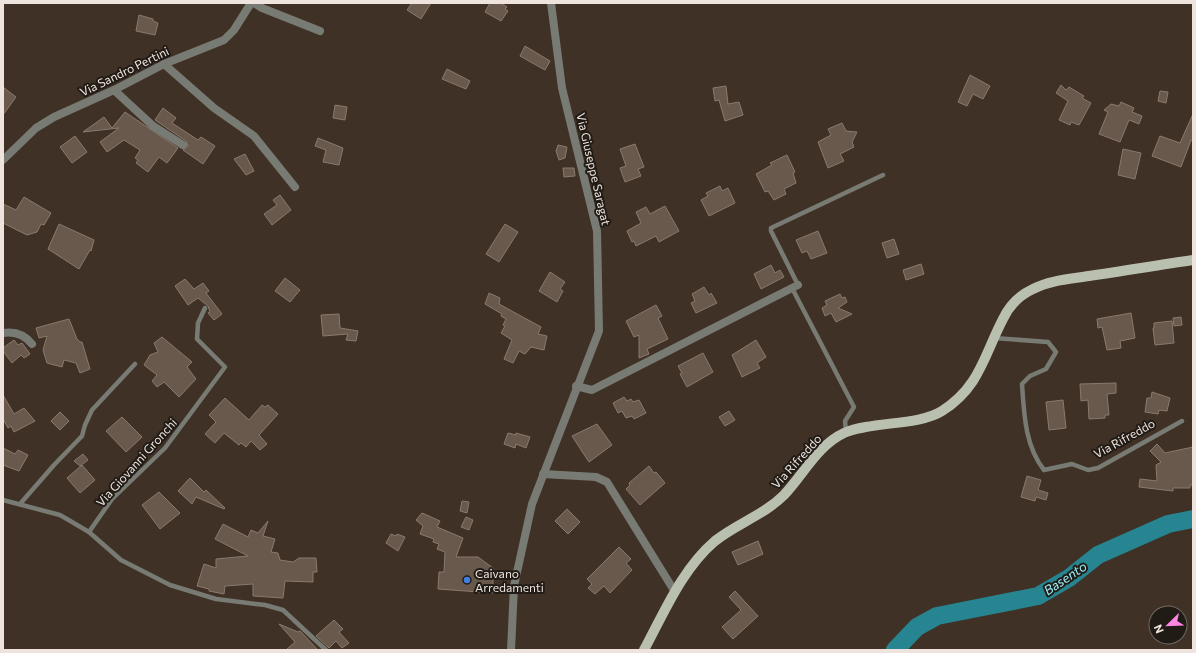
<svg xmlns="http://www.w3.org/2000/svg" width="1196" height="653" viewBox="0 0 1196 653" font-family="Commissioner,sans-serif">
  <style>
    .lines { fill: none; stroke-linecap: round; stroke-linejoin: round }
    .river { stroke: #278591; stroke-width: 18 }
    .building { fill: #69594d; stroke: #8a796d }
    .service { stroke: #787b73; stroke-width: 4.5 }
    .minor { stroke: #787b73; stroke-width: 8 }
    .primary { stroke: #bac0b0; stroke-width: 10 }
    .shop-dot { fill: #3f7fe0; stroke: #211b16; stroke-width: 1.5 }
    .labels { text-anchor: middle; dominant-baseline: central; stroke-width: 4; stroke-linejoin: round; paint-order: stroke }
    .street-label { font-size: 12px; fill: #eee4dd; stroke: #211b16 }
    .poi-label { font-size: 12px; fill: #eee4dd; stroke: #211b16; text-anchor: start }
    .water-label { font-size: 13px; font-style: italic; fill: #9aeef9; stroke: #211b16 }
  </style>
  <rect width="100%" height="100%" fill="#403126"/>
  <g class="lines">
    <polyline class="river" points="895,650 917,627 937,616 1038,596 1069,578 1098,555 1168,524 1193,519"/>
  </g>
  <g class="building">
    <polygon points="412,3 431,3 421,19 407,10"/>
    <polygon points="490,3 501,3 507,7 505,9 508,11 501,21 485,12"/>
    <polygon points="139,15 153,19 153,21 158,23 155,35 136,31"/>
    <polygon points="525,46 550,61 545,70 520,56"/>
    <polygon points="447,69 470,81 466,89 442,79"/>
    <polygon points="970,75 990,86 983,99 973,94 967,106 958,102"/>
    <polygon points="1061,85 1066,90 1069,87 1084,96 1082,98 1091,103 1079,125 1071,122 1070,125 1059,120 1068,101 1056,93"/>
    <polygon points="726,86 728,104 739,102 743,115 725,121 719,100 715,101 713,88"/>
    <polygon points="3,87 16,97 3,115"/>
    <polygon points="1160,91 1168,92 1166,103 1158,101"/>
    <polygon points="1121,102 1134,108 1132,112 1142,116 1139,124 1129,120 1120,142 1099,134 1108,112 1104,110 1111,104 1119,106"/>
    <polygon points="335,105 347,107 345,120 333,118"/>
    <polygon points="163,108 176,118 172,123 198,140 201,137 215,146 203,164 183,150 188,146 186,141 155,120"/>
    <polygon points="125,112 178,148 167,163 159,157 148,172 136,163 138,160 135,158 140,150 124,140 107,152 100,142 119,128 83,132 104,117 112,128"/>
    <polygon points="1193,114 1193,141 1191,140 1181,167 1152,156 1160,136 1180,143"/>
    <polygon points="842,123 846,131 857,132 852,142 854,147 840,154 844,161 828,168 818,142 831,135 828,129"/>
    <polygon points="75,136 87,152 72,163 60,147"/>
    <polygon points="318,138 343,148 339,165 323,162 326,150 315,146"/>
    <polygon points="635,144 644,167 638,169 641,176 625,182 620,168 626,166 620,149"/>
    <polygon points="558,145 567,147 565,158 559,160 556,151"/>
    <polygon points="1123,149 1141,153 1135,179 1118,175"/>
    <polygon points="245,154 254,171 246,175 234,159"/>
    <polygon points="787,155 795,172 793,173 796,183 784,189 786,194 774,200 768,191 765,192 756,174 772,165 770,163"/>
    <polygon points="563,168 574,168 575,176 564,177"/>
    <polygon points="720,186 722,191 728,188 735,203 709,216 701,200 708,196 706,193"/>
    <polygon points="280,195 291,210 272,225 264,214 277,205 273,200"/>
    <polygon points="24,197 51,213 44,225 41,224 37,232 27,235 3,223 3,204 16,210"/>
    <polygon points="665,206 679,231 659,242 656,236 636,246 634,241 632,242 627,231 641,223 636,212 646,207 650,214"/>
    <polygon points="59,224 94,240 91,251 90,250 79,269 48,249"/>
    <polygon points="505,224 518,232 499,262 486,254"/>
    <polygon points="818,231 827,253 811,259 807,251 802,253 796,240"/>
    <polygon points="894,239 899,254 887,258 882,243"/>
    <polygon points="921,264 924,274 906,280 903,270"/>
    <polygon points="771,265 775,273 780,270 784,277 761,289 754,274"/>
    <polygon points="550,272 565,282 560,289 563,291 557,302 539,291"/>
    <polygon points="285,278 300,290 290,302 275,291"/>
    <polygon points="185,279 194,289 203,283 209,291 206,293 222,314 214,320 208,313 210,312 208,306 198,298 188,305 175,286"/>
    <polygon points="704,287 709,295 711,293 717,303 696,313 691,303 695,301 692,294"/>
    <polygon points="489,293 500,298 499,304 541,327 538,334 547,336 544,350 531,347 525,354 519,351 513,363 504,359 512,340 501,333 505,326 503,325 506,319 501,316 502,314 485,304"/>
    <polygon points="840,294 842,298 845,297 847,302 838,308 852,314 836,322 831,313 825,316 822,308 827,305 825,301"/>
    <polygon points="656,305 662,316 658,318 668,339 647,349 649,354 639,358 639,335 634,337 626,321"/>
    <polygon points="1131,313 1135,338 1120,341 1121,348 1107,350 1102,327 1098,328 1097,319"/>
    <polygon points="339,314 340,328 358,331 356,341 346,340 348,334 323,336 321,315"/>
    <polygon points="1181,317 1182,325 1174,326 1173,318"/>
    <polygon points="69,319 77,339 80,342 82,342 90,369 80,373 76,363 64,360 62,367 47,363 43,350 47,336 39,338 36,328"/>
    <polygon points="1172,321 1174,343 1155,345 1153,328 1154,328 1154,323"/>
    <polygon points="162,337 192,362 187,367 196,379 179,397 164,382 157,387 152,381 157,375 144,365 150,355 158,352 154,343"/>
    <polygon points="14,340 18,345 22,343 30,354 24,358 21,355 12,363 3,351 3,348"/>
    <polygon points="756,340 766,357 757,363 760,368 742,377 732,355"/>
    <polygon points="703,353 713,372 687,387 680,374 682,373 678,366"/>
    <polygon points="1116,383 1116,393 1107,394 1109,415 1105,415 1105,418 1089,419 1088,400 1081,401 1080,384"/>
    <polygon points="1152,392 1170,398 1167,411 1159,410 1158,414 1145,412 1147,398 1151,398"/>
    <polygon points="3,395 14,414 24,408 35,421 14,432 11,426 8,428 3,419"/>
    <polygon points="624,397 627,401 631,399 633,402 639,400 646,413 634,419 632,416 626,418 622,411 618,413 613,403"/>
    <polygon points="225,398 249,420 262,405 265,407 268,405 278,414 259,435 267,444 260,450 251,441 246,447 241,443 239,445 224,433 215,443 205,434 216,422 209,415"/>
    <polygon points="1063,400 1066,428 1049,430 1046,402"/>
    <polygon points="729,411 735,420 725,426 719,417"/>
    <polygon points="60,412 69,421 60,430 51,421"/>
    <polygon points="122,417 142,437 126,452 106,431"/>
    <polygon points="597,424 612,445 589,462 572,436"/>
    <polygon points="508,433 516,435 516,433 530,437 526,448 516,444 515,448 504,444"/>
    <polygon points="1157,444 1165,453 1193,447 1193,485 1190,485 1190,488 1173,488 1173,491 1139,487 1140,479 1157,481 1156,465 1161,462 1150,451"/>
    <polygon points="3,448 15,454 18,450 28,455 19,471 3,465"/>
    <polygon points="83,454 88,460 80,466 74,461"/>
    <polygon points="82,465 95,480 80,493 67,478"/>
    <polygon points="649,466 654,473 656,472 665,483 640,505 626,489 630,485 629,483"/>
    <polygon points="1027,476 1041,480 1038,490 1048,493 1046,500 1036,497 1035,501 1021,497"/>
    <polygon points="190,478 204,492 206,490 225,508 224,509 196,497 192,504 178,491"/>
    <polygon points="159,492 180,513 160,529 142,505"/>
    <polygon points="462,501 469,502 467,513 460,511"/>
    <polygon points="567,509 580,522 568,534 555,521"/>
    <polygon points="422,513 440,521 437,527 463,538 456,557 478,557 493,568 493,593 438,589 439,572 444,572 445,552 437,549 439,544 433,542 434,539 420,534 423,526 416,520"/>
    <polygon points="466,517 473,520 469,530 461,527"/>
    <polygon points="268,521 263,536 275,539 271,552 278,553 280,560 293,562 299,558 316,558 317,572 313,572 313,582 285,581 283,598 253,596 253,584 225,586 224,594 209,591 209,589 197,586 204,564 216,568 216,559 248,556 215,539 223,524 248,537 251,530 258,533"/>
    <polygon points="391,534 396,536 397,534 405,537 398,551 386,543"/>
    <polygon points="758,541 763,554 738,565 732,552"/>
    <polygon points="619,547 631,559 626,563 632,570 610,593 604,586 595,594 588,588 592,584 587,579"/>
    <polygon points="735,591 758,616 733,639 722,627 741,610 729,597"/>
    <polygon points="334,620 343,629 339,632 349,643 342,648 336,641 329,648 316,636"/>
    <polygon points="279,624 298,632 300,631 318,650 286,650 295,642"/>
  </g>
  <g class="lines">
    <g class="service">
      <polyline points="798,285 771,231 771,228 883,175"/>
      <polyline points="792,288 854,407 845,421 846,432"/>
      <path d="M994 338 1048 342 1056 352 1046 369 1030 376 1022 384C1024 414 1025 446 1044 470L1072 464 1088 470 1098 468 1182 421"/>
      <polyline points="3,500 60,515 89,532 121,560 170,585 216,599 265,605 283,610 326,650"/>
      <polyline points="20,504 54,465 82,436 85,425 92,410 135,364"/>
      <polyline points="89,532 112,499 165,448 225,367 197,339 198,323 205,308"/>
    </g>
    <g class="minor">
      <polyline points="254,3 262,8 320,31"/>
      <polyline points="164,64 214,108 254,136 295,187"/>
      <polyline points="114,90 153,126 183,145"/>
      <polyline points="3,160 36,128 54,117 114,90 164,64 224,40 234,30 251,3"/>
      <path d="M3 333C15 331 24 334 32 344"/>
      <polyline points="576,386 592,390 798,285"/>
      <polyline points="543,474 596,477 607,482 675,592"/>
      <polyline points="511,650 514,586 532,504 599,331 597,231 562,88 551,3"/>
    </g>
    <path class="primary" d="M644 650C664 613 682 569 715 541 736 524 764 515 784 495 803 475 818 445 844 433 872 421 918 426 942 411 980 387 984 355 1003 319 1009 306 1020 295 1033 289 1050 280 1071 279 1089 276 1124 271 1158 265 1193 260"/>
  </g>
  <circle class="shop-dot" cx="467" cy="580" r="4"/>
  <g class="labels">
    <g class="street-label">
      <text transform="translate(124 71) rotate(-26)">Via Sandro Pertini</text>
      <text transform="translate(594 169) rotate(77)">Via Giuseppe Saragat</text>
      <text transform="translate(1124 438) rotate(-29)">Via Rifreddo</text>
      <text transform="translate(796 461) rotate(-48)">Via Rifreddo</text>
      <text transform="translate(136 462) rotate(-48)">Via Giovanni Gronchi</text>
    </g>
    <g class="poi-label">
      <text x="475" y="573">Caivano<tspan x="475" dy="14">Arredamenti</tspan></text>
    </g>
    <g class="water-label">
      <text transform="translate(1065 578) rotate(-34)">Basento</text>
    </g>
  </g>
  <rect width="1196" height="653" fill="none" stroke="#eee4dd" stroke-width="8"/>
  <g transform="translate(1168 625) rotate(247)"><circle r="19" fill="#211b16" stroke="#736b66"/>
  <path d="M0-3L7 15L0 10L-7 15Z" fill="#fd86e2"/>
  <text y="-6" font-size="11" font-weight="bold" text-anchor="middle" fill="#eee4dd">N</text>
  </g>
</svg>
